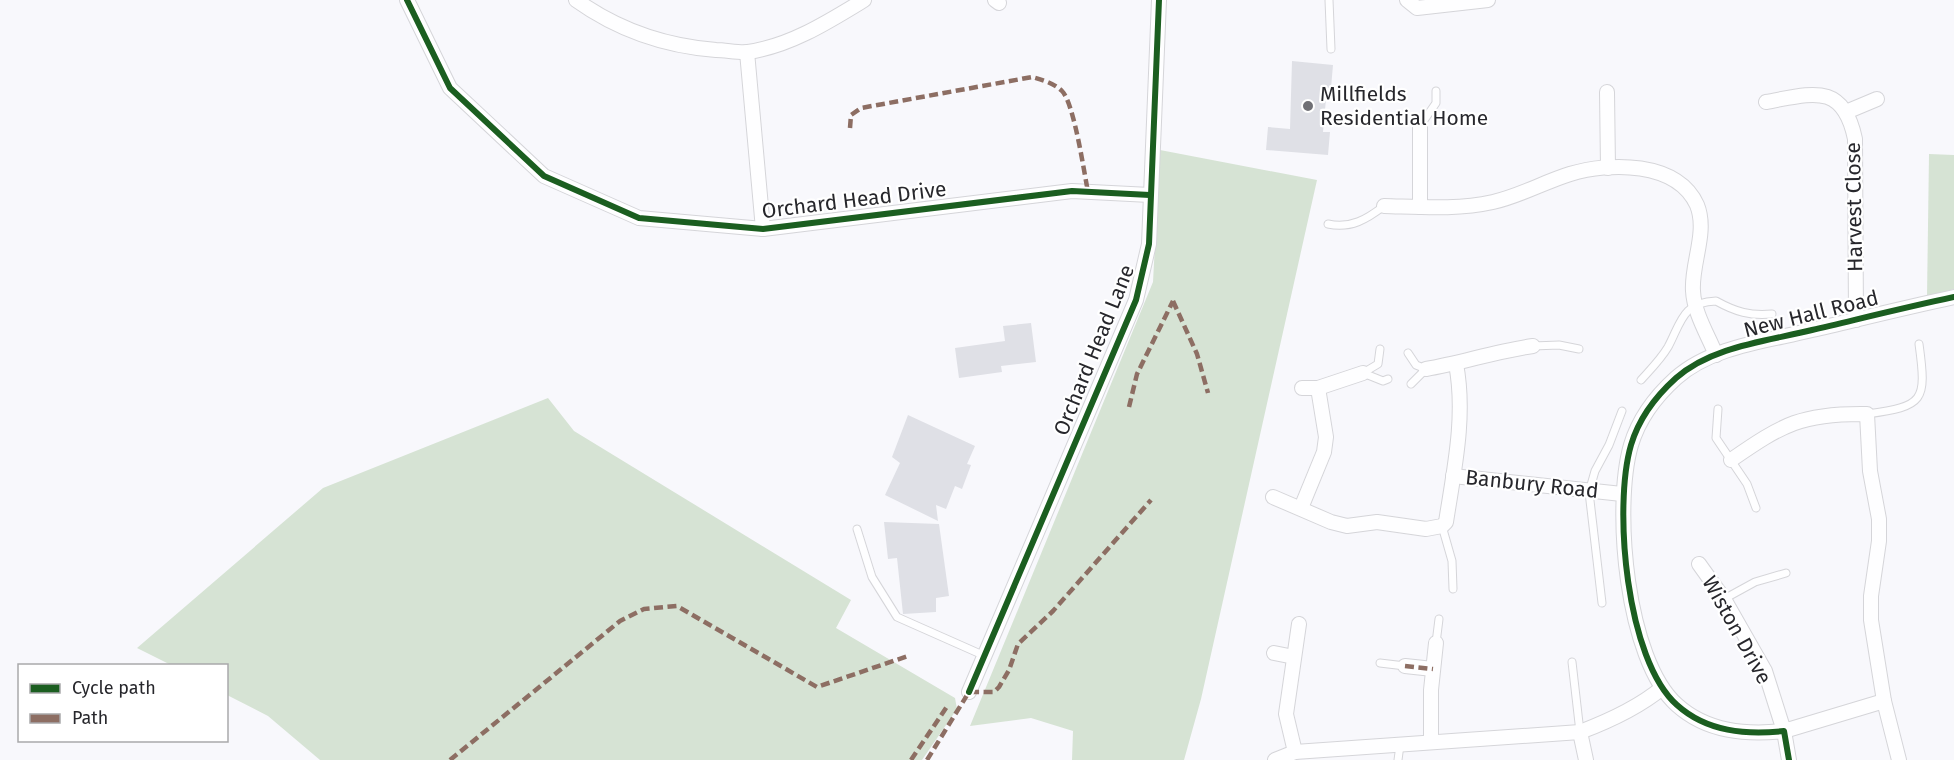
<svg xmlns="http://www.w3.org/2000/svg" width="1954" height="760" viewBox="0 0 1954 760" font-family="'Fira Sans',sans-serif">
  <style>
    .green { fill: #d6e3d4 }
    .building { fill: #dfe0e6 }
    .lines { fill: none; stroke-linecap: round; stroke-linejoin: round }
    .service-casing { stroke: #d5d5d9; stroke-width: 9 }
    .minor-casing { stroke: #d5d5d9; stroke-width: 16 }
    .service { stroke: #fefeff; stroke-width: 7 }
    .minor { stroke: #fefeff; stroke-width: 14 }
    .quiet { stroke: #8d6e63; stroke-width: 4.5; stroke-dasharray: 9 4.5; stroke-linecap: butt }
    .cycleway-casing { stroke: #fff; stroke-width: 10 }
    .cycleway { stroke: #1b5e20; stroke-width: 6 }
    .poi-dot { fill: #707075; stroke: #fff; stroke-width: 2 }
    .labels { text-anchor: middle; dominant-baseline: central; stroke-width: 4.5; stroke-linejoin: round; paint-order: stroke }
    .poi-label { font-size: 21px; fill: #27272c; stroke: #fff; text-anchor: start }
    .street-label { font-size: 21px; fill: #27272c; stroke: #fff }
  </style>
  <rect width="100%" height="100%" fill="#f8f8fc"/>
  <g class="green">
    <polygon points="1160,150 1317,180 1201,699 1184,760 1072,760 1073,731 1031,718 970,726 1153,282"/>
    <polygon points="1929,154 1954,155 1954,289 1927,297"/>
    <polygon points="548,398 574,431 851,600 836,628 955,698 957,709 922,760 320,760 268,716 227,695 226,666 171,665 137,648 323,488"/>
  </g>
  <g class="building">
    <polygon points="1292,61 1333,65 1331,88 1327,88 1323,132 1330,132 1328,155 1266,150 1268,127 1290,129"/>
    <polygon points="1031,323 1036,362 1001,366 1002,372 959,378 955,348 1005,341 1003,326"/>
    <polygon points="908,415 975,446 967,464 971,465 962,489 955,486 946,509 936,505 938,521 885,495 900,463 892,457"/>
    <polygon points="884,522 939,524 949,596 936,598 936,612 903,614 897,558 888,559"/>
  </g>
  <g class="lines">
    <g class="service-casing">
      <g id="service">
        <polyline points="1329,0 1331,49"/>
        <polyline points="1420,126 1436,103 1436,91"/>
        <path d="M1328 224C1351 229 1367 219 1384 206"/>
        <polyline points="1533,346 1559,345 1579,349"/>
        <polyline points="1408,353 1416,365 1426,369"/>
        <polyline points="1363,373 1378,364 1380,349"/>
        <polyline points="1363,373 1383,381 1388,379"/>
        <path d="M1641 380C1650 370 1661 359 1668 347 1681 323 1682 302 1716 301 1736 312 1750 316 1772 314"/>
        <polyline points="1411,384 1426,369"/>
        <polyline points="1718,409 1716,438 1747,484 1756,508"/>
        <path d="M1867 414C1924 406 1927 402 1919 344"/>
        <polyline points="1442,526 1452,561 1453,589"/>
        <polyline points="857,529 872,577 897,617 985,656"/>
        <polyline points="1724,599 1755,582 1786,573"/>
        <polyline points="1602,603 1589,492 1595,471 1609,445 1622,411"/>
        <polyline points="1436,643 1439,619"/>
        <polyline points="1572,662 1580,732"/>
        <polyline points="1380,663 1405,666"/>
        <polyline points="1398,760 1400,745"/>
      </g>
    </g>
    <g class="minor-casing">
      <g id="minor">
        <polyline points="407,0 450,88 544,176 639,218 763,229 1072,191 1150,195"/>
        <path d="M576 0C618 30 664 46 716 50 726 50 738 53 748 52 790 46 828 22 864 0"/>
        <polyline points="995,0 999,3"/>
        <polyline points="1407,0 1417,8 1488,0"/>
        <polyline points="747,52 763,229"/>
        <polyline points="1607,92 1608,168"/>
        <path d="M1766 102C1811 94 1843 81 1855 139L1856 320"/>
        <polyline points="1846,112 1877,99"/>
        <polyline points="1420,126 1420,207"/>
        <path d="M1384 206C1421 207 1457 210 1493 202 1520 196 1544 182 1570 174 1609 162 1677 161 1697 205 1708 232 1691 264 1693 291 1694 313 1708 335 1716 355"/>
        <path d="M1426 369C1462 363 1496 351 1533 346"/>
        <polyline points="1302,388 1318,388 1363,373"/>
        <path d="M1731 460C1783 424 1802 413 1867 414L1870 471 1879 519V541L1871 596V620L1884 701 1899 760"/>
        <polyline points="1453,476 1622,494"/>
        <path d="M1273 497 1331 522 1347 526 1377 522 1426 529 1442 526 1446 522C1454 470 1466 416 1456 364"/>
        <polyline points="1301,508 1324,452 1326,437 1318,388"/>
        <polyline points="1699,564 1724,599 1765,671 1784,731 1884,701"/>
        <polyline points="1274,653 1294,657"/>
        <polyline points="1405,666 1433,669"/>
        <polyline points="969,692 1136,300 1149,244 1159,0"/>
        <polyline points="1580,732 1586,760"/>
        <polyline points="1431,742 1431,690 1436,643"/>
        <polyline points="1295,752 1286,714 1299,624"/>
        <path d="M1275 760 1295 752 1580 732C1609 721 1638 708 1662 688"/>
        <path d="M1789 760 1784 731C1746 735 1707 732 1677 705 1626 660 1613 507 1631 445 1639 418 1656 396 1676 378 1712 346 1768 341 1812 330 1859 319 1907 307 1954 297"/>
      </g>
    </g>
    <use href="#service" class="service"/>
    <use href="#minor" class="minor"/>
    <g class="quiet">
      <path d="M850 128 851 115 861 108 1032 77C1042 80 1054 83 1062 91 1074 103 1084 172 1088 192"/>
      <polyline points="1173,301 1197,354 1208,393"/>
      <polyline points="1129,407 1137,374 1173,301"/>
      <polyline points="1405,666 1433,669"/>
      <polyline points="450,760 620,621 644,609 677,606 817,687 908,656"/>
      <polyline points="911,760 948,705"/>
      <polyline points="927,760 969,692 994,692 999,687 1009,670 1018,644 1053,611 1151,500"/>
    </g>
    <g class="cycleway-casing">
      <g id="cycleway">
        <polyline points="407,0 450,88 544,176 639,218 763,229 1072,191 1150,195"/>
        <polyline points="969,692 1136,300 1149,244 1159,0"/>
        <path d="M1789 760 1784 731C1746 735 1707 732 1677 705 1626 660 1613 507 1631 445 1639 418 1656 396 1676 378 1712 346 1768 341 1812 330 1859 319 1907 307 1954 297"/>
      </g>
    </g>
    <use href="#cycleway" class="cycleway"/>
  </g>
  <circle class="poi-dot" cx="1308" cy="106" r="6"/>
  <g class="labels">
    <g class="poi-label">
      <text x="1320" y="94">Millfields<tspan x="1320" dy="24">Residential Home</tspan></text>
    </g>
    <g class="street-label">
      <text transform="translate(854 200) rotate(-7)">Orchard Head Drive</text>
      <text transform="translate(1854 207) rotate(-91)">Harvest Close</text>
      <text transform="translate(1811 314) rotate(-14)">New Hall Road</text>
      <text transform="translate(1094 350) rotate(-68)">Orchard Head Lane</text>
      <text transform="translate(1532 484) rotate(6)">Banbury Road</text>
      <text transform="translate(1737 630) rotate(61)">Wiston Drive</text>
    </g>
  </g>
  <rect x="18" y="664" width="210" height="78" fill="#ffffff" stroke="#a9a9ab" stroke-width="1.5"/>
  <rect x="30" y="684" width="30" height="9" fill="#1b5e20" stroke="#a9a9ab" stroke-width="1.5"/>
  <text x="72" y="694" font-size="18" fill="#27272c">Cycle path</text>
  <rect x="30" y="714" width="30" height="9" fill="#8d6e63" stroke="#a9a9ab" stroke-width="1.5"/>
  <text x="72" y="724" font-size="18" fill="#27272c">Path</text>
</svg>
